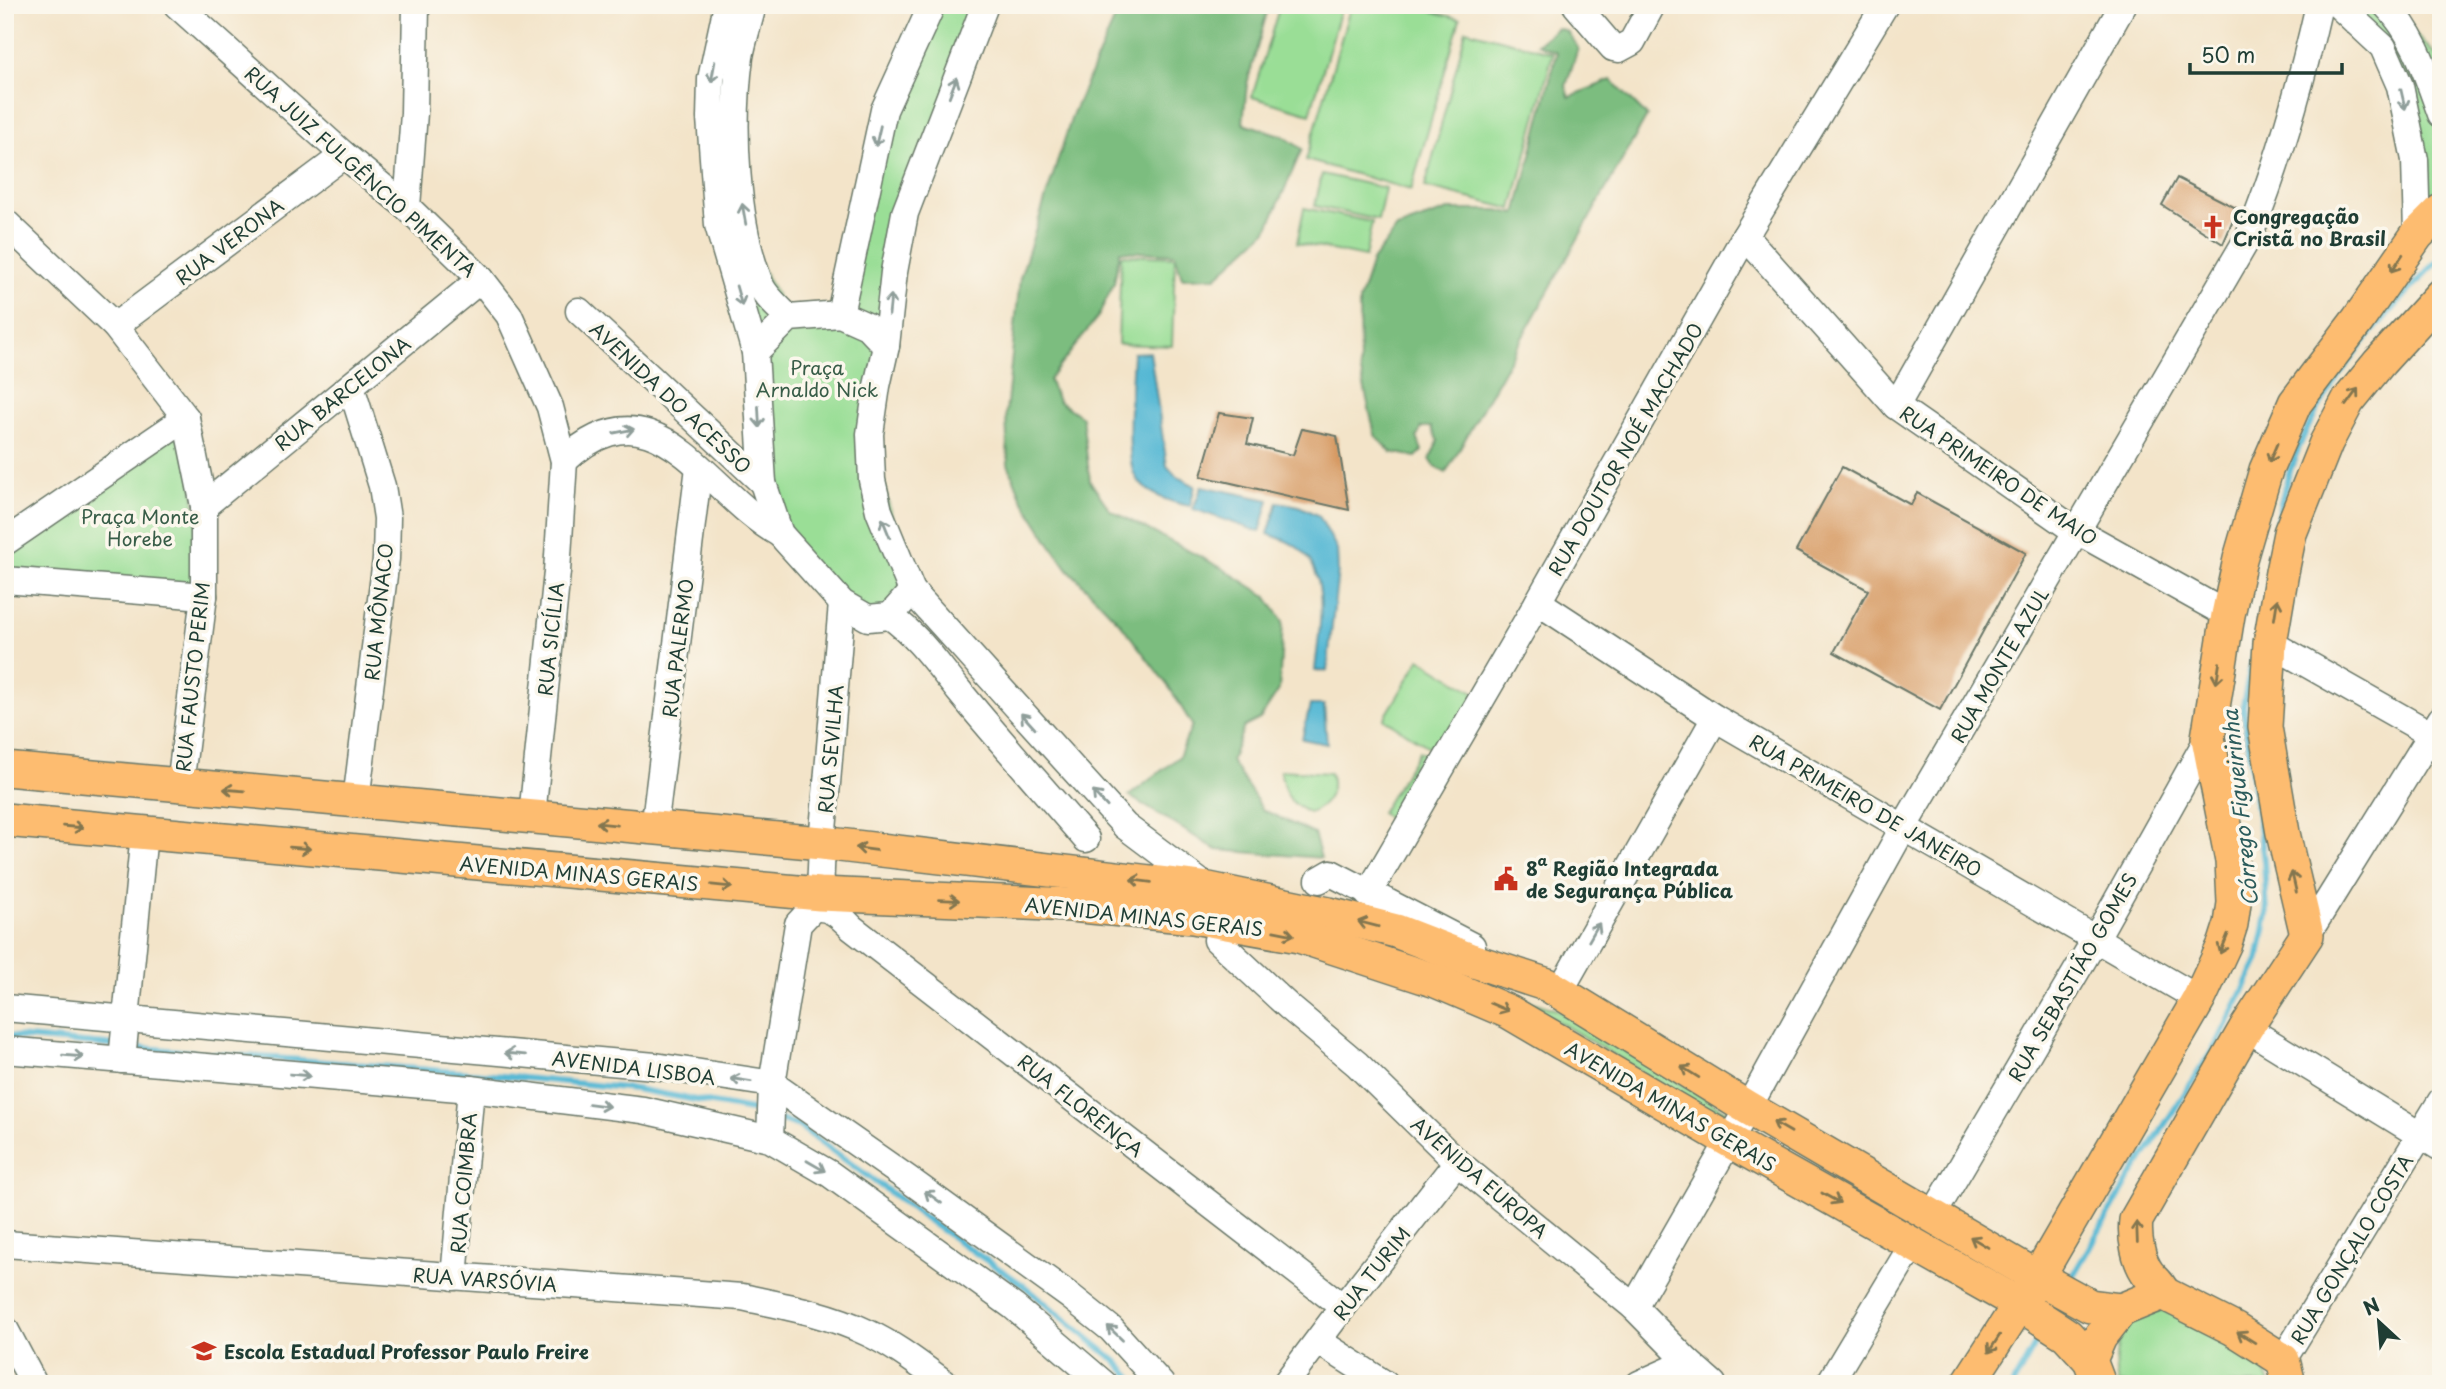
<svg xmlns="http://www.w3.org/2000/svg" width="2446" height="1389" viewBox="0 0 2446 1389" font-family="'Playpen Sans',sans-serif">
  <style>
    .green { fill: #9ade96; stroke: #5c8e65; stroke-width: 2 }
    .forest { fill: #7bbd7f; stroke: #4d7d5a; stroke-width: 2 }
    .water { fill: #55b8d4; stroke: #3a7a84; stroke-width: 2 }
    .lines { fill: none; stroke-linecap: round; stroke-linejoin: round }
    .stream { stroke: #55b8d4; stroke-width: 6 }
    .building { fill: #d5975e }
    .minor-casing { stroke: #697768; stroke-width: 29 }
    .major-casing { stroke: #697768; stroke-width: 36 }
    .minor { stroke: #fff; stroke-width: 26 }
    .major { stroke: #fdbc70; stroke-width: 33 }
    .oneway { stroke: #8f9e9a }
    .oneway2 { stroke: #83764f }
    .labels { text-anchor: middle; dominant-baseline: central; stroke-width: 7; stroke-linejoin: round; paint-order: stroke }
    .street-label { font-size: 19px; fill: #1f3d34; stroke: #fbf7ec }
    .poi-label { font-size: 19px; font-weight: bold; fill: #1f3d34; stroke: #fbf7ec; text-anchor: start }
    .park-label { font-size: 19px; fill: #385d48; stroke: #fbf7ec }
    .water-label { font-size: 21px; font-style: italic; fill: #2c5c5c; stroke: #fbf7ec }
  </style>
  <rect width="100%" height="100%" fill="#fbf7ec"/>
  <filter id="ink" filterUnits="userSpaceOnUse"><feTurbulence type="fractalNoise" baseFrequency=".0143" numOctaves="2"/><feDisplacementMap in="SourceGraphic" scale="14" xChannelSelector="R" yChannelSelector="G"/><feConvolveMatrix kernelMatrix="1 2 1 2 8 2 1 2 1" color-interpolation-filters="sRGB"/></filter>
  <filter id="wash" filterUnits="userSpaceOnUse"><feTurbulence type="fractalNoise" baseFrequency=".00686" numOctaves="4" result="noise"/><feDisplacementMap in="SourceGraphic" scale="28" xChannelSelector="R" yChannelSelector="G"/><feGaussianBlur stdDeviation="1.57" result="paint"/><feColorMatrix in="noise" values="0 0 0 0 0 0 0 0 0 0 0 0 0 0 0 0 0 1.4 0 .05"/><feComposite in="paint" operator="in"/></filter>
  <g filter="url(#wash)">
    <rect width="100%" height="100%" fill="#f3e4c9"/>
    <g class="green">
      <polygon points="932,5 985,5 905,213 870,434 912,591 868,617 780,534 711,79 740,55 749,244 789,318 840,314 884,110"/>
      <polygon points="1280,5 1342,6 1310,114 1252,97"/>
      <polygon points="1351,5 1409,5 1460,19 1411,190 1306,160"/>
      <polygon points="2340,5 2387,5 2441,60 2441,211 2417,235 2404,101"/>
      <polygon points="1466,30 1553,53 1512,209 1425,187"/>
      <polygon points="1322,174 1385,188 1378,220 1315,206"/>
      <polygon points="1304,208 1372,222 1365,257 1297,243"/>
      <polygon points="1121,255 1175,257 1172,346 1118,344"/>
      <polygon points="186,418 204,596 5,580 5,542"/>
      <polygon points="1420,659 1477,694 1440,754 1384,719"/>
      <polygon points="1419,751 1435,760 1397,823 1381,813"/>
      <path d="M1280 770 1330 773C1337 790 1326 807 1309 813 1286 801 1285 795 1280 770Z"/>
      <polygon points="1517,997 1557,1010 1731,1114 1725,1122"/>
      <path d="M2166 1309 2262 1364 2270 1384H2118C2112 1359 2116 1333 2139 1318 2147 1314 2158 1312 2166 1309Z"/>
    </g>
    <g class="forest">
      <polygon points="1121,5 1269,5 1247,84 1243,123 1283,136 1302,149 1267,230 1216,277 1182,278 1175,254 1120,251 1114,283 1099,315 1049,380 1058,401 1082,417 1090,481 1110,510 1222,568 1266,596 1283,621 1279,690 1260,719 1244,727 1231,761 1263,810 1314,834 1321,858 1217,850 1129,796 1179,757 1192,725 1171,690 1120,623 1068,569 1051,545 1022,499 1008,464 1006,413 1020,278 1073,113"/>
      <polygon points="1557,28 1567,31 1578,48 1566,86 1569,97 1611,80 1647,116 1446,473 1435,467 1430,459 1438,441 1431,427 1422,427 1417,437 1422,451 1416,457 1391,452 1375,435 1360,368 1359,301 1372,261 1397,228 1448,210 1497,210 1516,214 1557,52 1537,44"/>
    </g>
    <g class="water">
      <path d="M1150 352 1167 466 1176 476 1195 486 1190 506C1172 503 1142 493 1134 474 1125 450 1132 381 1133 353Z"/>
      <polygon points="1202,486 1269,500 1260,532 1193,509"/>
      <path d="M1278 502 1299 506 1319 516 1337 549 1338 571 1327 671H1315C1318 635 1333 574 1298 548 1290 541 1278 538 1268 534Z"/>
      <polygon points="1310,705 1324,705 1327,744 1302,739"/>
    </g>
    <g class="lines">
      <g class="stream">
        <path d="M2275 530C2281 501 2287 474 2299 447 2329 375 2386 313 2441 258"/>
        <polyline points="5,1036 118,1046"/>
        <polyline points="129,1047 483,1074 635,1089 751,1110 765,1115"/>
        <polyline points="778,1119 799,1126 936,1226 1023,1285 1117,1362 1137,1384"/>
        <polyline points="2068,1284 2127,1183 2219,1040 2258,961 2267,915 2264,861 2243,706 2254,650"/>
        <polyline points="2013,1384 2043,1331"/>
      </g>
    </g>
    <g id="blocks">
      <g class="building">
        <polygon points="2177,178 2238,209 2223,244 2162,205"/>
        <polygon points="1219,413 1253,418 1247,444 1293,455 1302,429 1337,436 1349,510 1201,476"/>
        <polygon points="1842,467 1911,505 1917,493 2026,553 1940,710 1834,652 1868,590 1796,551"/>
      </g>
    </g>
  </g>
  <g filter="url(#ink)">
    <use href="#blocks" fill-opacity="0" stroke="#697768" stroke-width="2"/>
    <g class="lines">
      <g class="minor-casing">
        <g id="minor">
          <polyline points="177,5 344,155 407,207 481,279 509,315 550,407 564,461 557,572 532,816"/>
          <polyline points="727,5 711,79 710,118 718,225 755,352 763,483 780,534 842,603 868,618 890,616 912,591"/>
          <path d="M753 5C749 22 743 40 740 57 731 124 735 223 761 286 766 297 780 309 789 318"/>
          <polyline points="985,5 905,213 894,272 886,346 877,386 870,434 872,480 879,511 912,591 1125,826 1209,889"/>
          <polyline points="1576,5 1606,40 1613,48 1619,49 1632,42 1652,5"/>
          <polyline points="2338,5 2383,47 2400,86 2415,160 2417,235"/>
          <path d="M2386 5C2415 34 2427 76 2441 114"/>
          <polyline points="407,207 414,113 416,5"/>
          <polyline points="5,222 115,326 186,418 204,506 204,596 180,785"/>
          <polyline points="1745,236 1896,406 2070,527 2228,615"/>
          <polyline points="579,311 763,483"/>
          <polyline points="840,314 884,110 932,5"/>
          <polyline points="115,326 344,155"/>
          <polyline points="755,352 789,318 840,314 867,326 886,346"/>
          <polyline points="351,386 382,486 387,518 386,559 356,801"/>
          <polyline points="1896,406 2123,5"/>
          <path d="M564 461C656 374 706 494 780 534"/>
          <polyline points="204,506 481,279"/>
          <polyline points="5,542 186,418"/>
          <polyline points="5,580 204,596"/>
          <polyline points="1538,602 1715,718 2199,999"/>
          <path d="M890 616C919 637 937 664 959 691 1000 741 1044 790 1086 839"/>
          <polyline points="2270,643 2441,740"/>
          <polyline points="654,829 699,467"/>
          <polyline points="1319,880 1331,873 1472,946"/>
          <polyline points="820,894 822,843 842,603"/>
          <polyline points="1368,894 1538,602 1745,236 1885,5"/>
          <polyline points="2307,935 2441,719"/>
          <polyline points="1217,940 1289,1007 1357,1064 1457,1162 1634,1307 1688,1362 1713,1384"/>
          <polyline points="1560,991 1715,718"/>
          <polyline points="5,1008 655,1066 772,1084 908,1179 1071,1297 1111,1329 1161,1384"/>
          <polyline points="2246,1028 2441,1148"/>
          <polyline points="5,1050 471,1089 643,1110 770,1139 830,1174 1014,1307 1104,1384"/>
          <polyline points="122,1060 144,833"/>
          <path d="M770 1139 772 1084 798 924 813 908C831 906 840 916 852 928L1343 1307"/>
          <polyline points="1933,1215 2096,938 2208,738"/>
          <path d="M5 1244 742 1297C784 1306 829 1314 868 1333 896 1346 921 1366 946 1384"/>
          <polyline points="454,1277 471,1089"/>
          <path d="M1634 1307 1748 1108 1903 828 2249 236C2280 161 2301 84 2319 5"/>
          <polyline points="5,1329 34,1384"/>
          <polyline points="1318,1341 1385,1384"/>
          <polyline points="2283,1360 2441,1101"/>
          <polyline points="1285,1384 1343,1307 1457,1162"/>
          <polyline points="1639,1384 1688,1362"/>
          <polyline points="1829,1384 1913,1244"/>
        </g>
      </g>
      <g class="major-casing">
        <g id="major">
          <polyline points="5,769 822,843 1209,889 1329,914 1396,931 1468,959 1548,985 1748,1108 2037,1277 2090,1306 2121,1310"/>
          <polyline points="5,820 820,894 1071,905 1193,917 1299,936 1436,981 1509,1012 1728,1140 2019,1304 2067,1335 2090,1360"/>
          <path d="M2163 1293C2160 1285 2155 1281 2149 1275 2138 1261 2134 1237 2136 1220L2246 1028 2307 935 2283 833 2265 727 2270 643 2282 572 2290 533 2326 443 2348 401 2379 363 2441 295"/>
          <polyline points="1968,1384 2046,1263 2199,999 2225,943 2231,924 2234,903 2232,861 2208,738 2228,615 2240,559 2266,470 2295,403 2358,320 2417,235 2441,211"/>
          <polyline points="2099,1384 2090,1360 2100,1337 2121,1310 2163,1293 2234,1329 2283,1360 2289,1384"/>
        </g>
      </g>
      <use href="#minor" class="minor"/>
      <use href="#major" class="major"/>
    </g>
    <defs><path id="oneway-shaft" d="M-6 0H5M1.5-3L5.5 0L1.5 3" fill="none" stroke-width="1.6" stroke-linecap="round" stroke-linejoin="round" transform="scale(1.75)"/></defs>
    <g class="oneway">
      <use href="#oneway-shaft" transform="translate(713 72) rotate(100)"/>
      <use href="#oneway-shaft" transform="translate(953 87) rotate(-69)"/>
      <use href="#oneway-shaft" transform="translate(2403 99) rotate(77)"/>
      <use href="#oneway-shaft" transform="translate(878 136) rotate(103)"/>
      <use href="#oneway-shaft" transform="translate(744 214) rotate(-100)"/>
      <use href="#oneway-shaft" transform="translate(739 296) rotate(74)"/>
      <use href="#oneway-shaft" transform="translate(890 305) rotate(-84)"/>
      <use href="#oneway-shaft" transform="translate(759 417) rotate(87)"/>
      <use href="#oneway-shaft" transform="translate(624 431) rotate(-11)"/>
      <use href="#oneway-shaft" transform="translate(886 528) rotate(-112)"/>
      <use href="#oneway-shaft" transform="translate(1028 721) rotate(-132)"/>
      <use href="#oneway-shaft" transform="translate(1100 799) rotate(-133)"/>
      <use href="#oneway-shaft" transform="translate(1594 932) rotate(-60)"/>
      <use href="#oneway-shaft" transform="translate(515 1054) rotate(-175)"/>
      <use href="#oneway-shaft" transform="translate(73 1056) rotate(5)"/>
      <use href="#oneway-shaft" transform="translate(300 1075) rotate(5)"/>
      <use href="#oneway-shaft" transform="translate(741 1080) rotate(-171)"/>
      <use href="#oneway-shaft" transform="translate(599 1105) rotate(7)"/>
      <use href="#oneway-shaft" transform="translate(816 1166) rotate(30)"/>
      <use href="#oneway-shaft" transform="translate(933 1197) rotate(-144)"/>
      <use href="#oneway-shaft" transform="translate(1115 1333) rotate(-136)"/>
    </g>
    <g class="oneway2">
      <use href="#oneway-shaft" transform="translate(2397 263) rotate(124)"/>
      <use href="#oneway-shaft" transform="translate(2352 397) rotate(-54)"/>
      <use href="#oneway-shaft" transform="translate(2273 453) rotate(113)"/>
      <use href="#oneway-shaft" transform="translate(2276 609) rotate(-81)"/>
      <use href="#oneway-shaft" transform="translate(2218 673) rotate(99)"/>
      <use href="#oneway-shaft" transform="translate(234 790) rotate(-175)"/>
      <use href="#oneway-shaft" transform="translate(607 824) rotate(-174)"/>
      <use href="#oneway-shaft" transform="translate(73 827) rotate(5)"/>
      <use href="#oneway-shaft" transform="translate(300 848) rotate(5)"/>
      <use href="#oneway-shaft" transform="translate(866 849) rotate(-173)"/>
      <use href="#oneway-shaft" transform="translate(1141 881) rotate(-173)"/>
      <use href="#oneway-shaft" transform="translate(2294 882) rotate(-103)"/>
      <use href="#oneway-shaft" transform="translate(722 886) rotate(6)"/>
      <use href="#oneway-shaft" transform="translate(949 900) rotate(2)"/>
      <use href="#oneway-shaft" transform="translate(1368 924) rotate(-165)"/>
      <use href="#oneway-shaft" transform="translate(1284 933) rotate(11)"/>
      <use href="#oneway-shaft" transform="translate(2224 944) rotate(112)"/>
      <use href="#oneway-shaft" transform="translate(1499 1007) rotate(23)"/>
      <use href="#oneway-shaft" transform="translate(1690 1072) rotate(-148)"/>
      <use href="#oneway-shaft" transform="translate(1782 1127) rotate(-150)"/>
      <use href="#oneway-shaft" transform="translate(1831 1198) rotate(29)"/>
      <use href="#oneway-shaft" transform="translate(2137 1232) rotate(-92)"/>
      <use href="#oneway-shaft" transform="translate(1979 1242) rotate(-149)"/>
      <use href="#oneway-shaft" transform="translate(2246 1337) rotate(-148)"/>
      <use href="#oneway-shaft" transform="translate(1994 1344) rotate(123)"/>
    </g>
  </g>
  <defs>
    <g id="church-bare" transform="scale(1.89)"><path d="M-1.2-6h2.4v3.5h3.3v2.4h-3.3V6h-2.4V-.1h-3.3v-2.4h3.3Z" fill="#c8321e" stroke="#fbf7ec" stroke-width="2.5" paint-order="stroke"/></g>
    <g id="civic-bare" transform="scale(1.89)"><path d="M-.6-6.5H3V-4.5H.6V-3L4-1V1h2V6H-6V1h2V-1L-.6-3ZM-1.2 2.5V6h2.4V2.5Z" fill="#c8321e" stroke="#fbf7ec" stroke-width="2.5" paint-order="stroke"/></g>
    <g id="school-bare" transform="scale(1.89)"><path d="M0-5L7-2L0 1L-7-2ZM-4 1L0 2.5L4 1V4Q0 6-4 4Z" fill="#c8321e" stroke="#fbf7ec" stroke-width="2.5" paint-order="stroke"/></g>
  </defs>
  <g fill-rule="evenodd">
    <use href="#church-bare" x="2213" y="227"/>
    <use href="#civic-bare" x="1506" y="879"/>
    <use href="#school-bare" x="204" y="1351"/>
  </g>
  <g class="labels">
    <g class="street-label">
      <text transform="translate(361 171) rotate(42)">RUA JUIZ FULGÊNCIO PIMENTA</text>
      <text transform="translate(229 241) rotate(-37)">RUA VERONA</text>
      <text transform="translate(342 393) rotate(-39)">RUA BARCELONA</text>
      <text transform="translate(671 397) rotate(43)">AVENIDA DO ACESSO</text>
      <text transform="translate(1625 449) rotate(-60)">RUA DOUTOR NOÉ MACHADO</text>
      <text transform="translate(1999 475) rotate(34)">RUA PRIMEIRO DE MAIO</text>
      <text transform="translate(378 612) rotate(-84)">RUA MÔNACO</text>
      <text transform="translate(550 639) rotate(-84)">RUA SICÍLIA</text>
      <text transform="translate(677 648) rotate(-83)">RUA PALERMO</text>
      <text transform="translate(1999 665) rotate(-60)">RUA MONTE AZUL</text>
      <text transform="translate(192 677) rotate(-84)">RUA FAUSTO PERIM</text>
      <text transform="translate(830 749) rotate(-85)">RUA SEVILHA</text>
      <text transform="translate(1866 805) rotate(30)">RUA PRIMEIRO DE JANEIRO</text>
      <text transform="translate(579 873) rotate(5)">AVENIDA MINAS GERAIS</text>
      <text transform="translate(1144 916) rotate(6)">AVENIDA MINAS GERAIS</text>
      <text transform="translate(2072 977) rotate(-60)">RUA SEBASTIÃO GOMES</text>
      <text transform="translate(634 1067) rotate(7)">AVENIDA LISBOA</text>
      <text transform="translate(1081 1105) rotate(38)">RUA FLORENÇA</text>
      <text transform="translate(1671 1106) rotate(30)">AVENIDA MINAS GERAIS</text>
      <text transform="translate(1480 1177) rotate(41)">AVENIDA EUROPA</text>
      <text transform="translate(463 1183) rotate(-85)">RUA COIMBRA</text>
      <text transform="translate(2351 1249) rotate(-59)">RUA GONÇALO COSTA</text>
      <text transform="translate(1371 1273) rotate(-52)">RUA TURIM</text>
      <text transform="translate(485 1279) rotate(4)">RUA VARSÓVIA</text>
    </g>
    <g class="poi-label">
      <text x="2233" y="216">Congregação<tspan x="2233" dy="22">Cristã no Brasil</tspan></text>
      <text x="1526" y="868">8ª Região Integrada<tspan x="1526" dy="22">de Segurança Pública</tspan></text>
      <text x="224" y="1351">Escola Estadual Professor Paulo Freire</text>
    </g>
    <g class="park-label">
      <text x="817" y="367">Praça<tspan x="817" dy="22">Arnaldo Nick</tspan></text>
      <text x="140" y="516">Praça Monte<tspan x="140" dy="22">Horebe</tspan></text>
    </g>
    <g class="water-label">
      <text transform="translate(2239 808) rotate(-96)">Córrego Figueirinha</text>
    </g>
  </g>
  <rect width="2446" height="1389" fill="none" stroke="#fbf7ec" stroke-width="28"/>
  <g transform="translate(2379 1322) rotate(334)" stroke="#fbf7ec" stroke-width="5" paint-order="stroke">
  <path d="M0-5L12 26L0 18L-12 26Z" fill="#1f3d34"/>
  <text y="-10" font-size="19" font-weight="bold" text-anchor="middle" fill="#1f3d34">N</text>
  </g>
  <path d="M2190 63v10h152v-10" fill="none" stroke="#1f3d34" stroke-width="3.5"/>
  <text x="2201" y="63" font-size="21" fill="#1f3d34" stroke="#fbf7ec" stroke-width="5" paint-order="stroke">50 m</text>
</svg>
